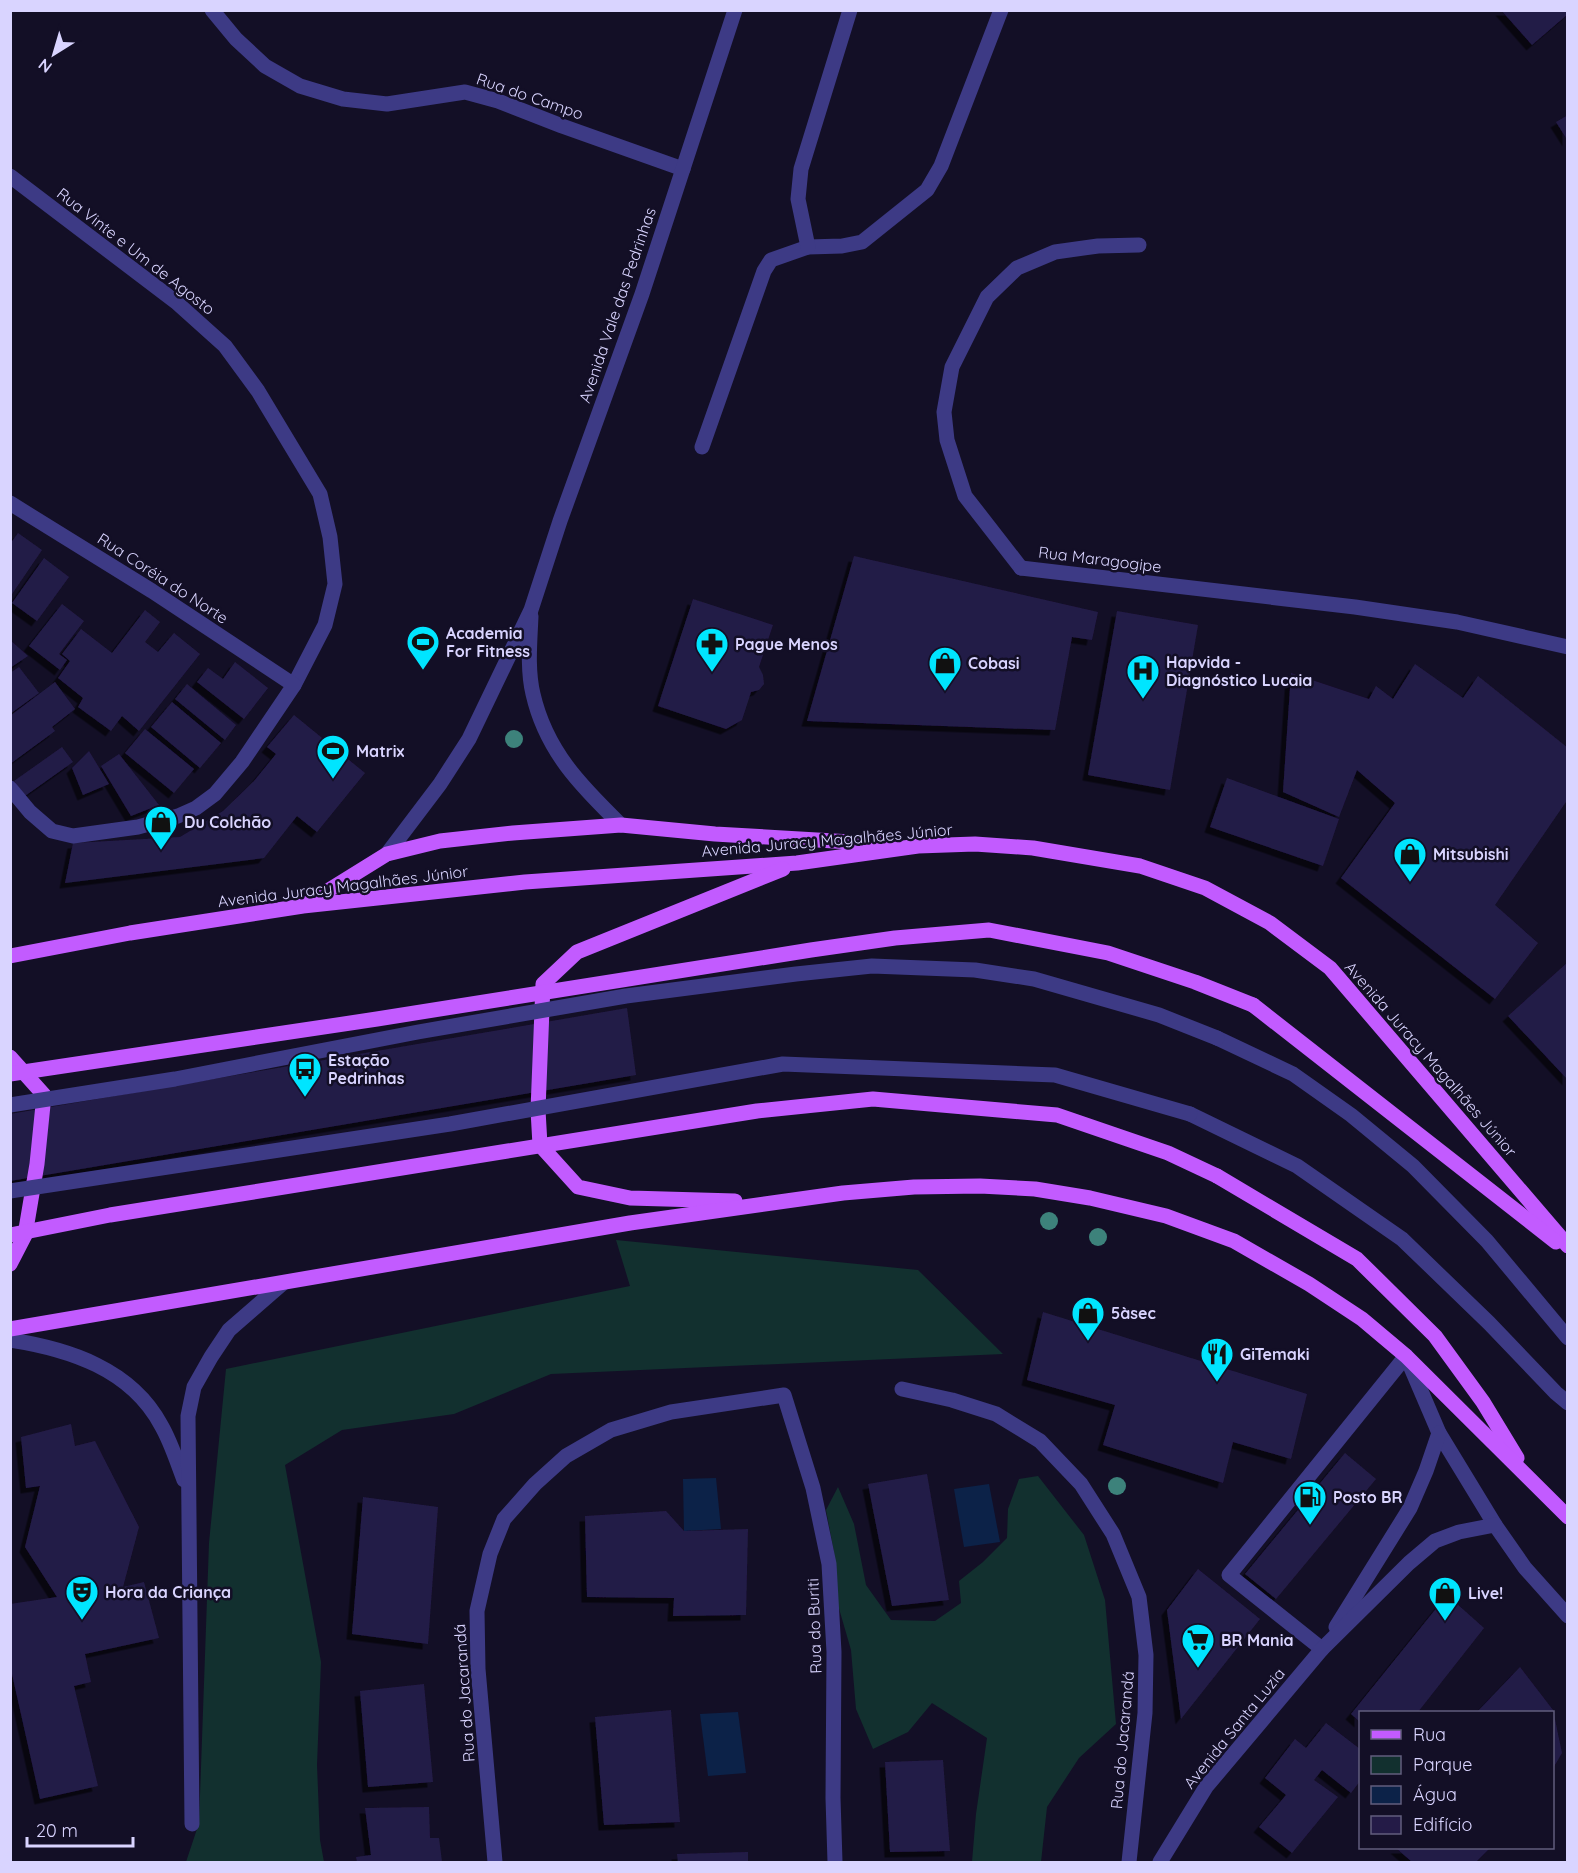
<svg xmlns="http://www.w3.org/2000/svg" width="1578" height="1873" viewBox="0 0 1578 1873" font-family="Quicksand,sans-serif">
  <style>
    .green { fill: #12302f }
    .water { fill: #0c2248 }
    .building { fill: #241b47; filter: url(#shadow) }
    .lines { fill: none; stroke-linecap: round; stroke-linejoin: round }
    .service { stroke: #3d3a85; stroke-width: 15 }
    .minor { stroke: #3d3a85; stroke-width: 15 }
    .tertiary { stroke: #3d3a85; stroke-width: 15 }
    .primary { stroke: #c25bff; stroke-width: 15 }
    .service-bridge { stroke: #3d3a85; stroke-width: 15 }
    .primary-bridge { stroke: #c25bff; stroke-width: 15 }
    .tree { fill: #3d827b }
    .labels { text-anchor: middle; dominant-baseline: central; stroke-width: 5; stroke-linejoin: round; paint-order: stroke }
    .street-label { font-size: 16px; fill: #d9d4ff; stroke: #130f26 }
    .poi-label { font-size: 16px; font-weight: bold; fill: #d9d4ff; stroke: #130f26; text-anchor: start }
  </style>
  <defs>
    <filter id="shadow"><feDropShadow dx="-5.5" dy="5.5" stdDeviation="0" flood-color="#0009"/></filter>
  </defs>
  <rect width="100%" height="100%" fill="#130f26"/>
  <g class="green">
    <polygon points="616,1240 918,1270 1003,1354 551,1374 454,1414 342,1430 285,1465 321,1662 317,1765 320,1840 324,1862 186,1862 199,1823 209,1543 226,1369 630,1286"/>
    <polygon points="1038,1476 1084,1535 1105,1600 1116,1724 1079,1758 1047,1807 1041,1862 972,1862 976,1814 987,1738 932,1703 908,1732 873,1749 856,1709 851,1650 838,1605 834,1552 826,1510 838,1487 854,1524 866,1585 891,1620 935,1621 961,1603 959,1581 983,1562 1007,1538 1008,1509 1019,1479"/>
  </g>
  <g class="water">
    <polygon points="716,1478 721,1529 684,1531 683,1479"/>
    <polygon points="989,1484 1000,1542 964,1547 954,1489"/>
    <polygon points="738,1712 746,1773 708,1776 700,1714"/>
  </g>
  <g class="building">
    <polygon points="1501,10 1568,10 1568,14 1532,45"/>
    <polygon points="1568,115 1568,141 1556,122"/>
    <polygon points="18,533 42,550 10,597 10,544"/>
    <polygon points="854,556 1098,612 1092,640 1072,637 1055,730 807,721"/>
    <polygon points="44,558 69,577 37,621 12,603"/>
    <polygon points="693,599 773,625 759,667 763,675 764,684 759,690 751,692 742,720 726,729 658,706"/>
    <polygon points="62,604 84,621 59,654 67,660 60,670 29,646"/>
    <polygon points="145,610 160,622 145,642 158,652 174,633 200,654 139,731 122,716 111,731 78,707 83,698 58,678 70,661 62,654 81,629 112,653"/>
    <polygon points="1117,611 1198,625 1170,790 1088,775"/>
    <polygon points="10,640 28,656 10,668"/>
    <polygon points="235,662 268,688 244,719 197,682 208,668 223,679"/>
    <polygon points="1415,664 1463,698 1478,676 1568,748 1568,799 1495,905 1538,943 1495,999 1341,878 1395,803 1357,770 1339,817 1283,792 1291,673 1369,699 1376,686 1393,699"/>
    <polygon points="19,667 39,693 10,714 10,673"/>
    <polygon points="55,682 75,709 52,727 55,731 10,764 10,716"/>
    <polygon points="187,684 236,725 225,740 175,699"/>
    <polygon points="172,702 221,743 200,768 151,727"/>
    <polygon points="294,715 365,773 317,832 297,816 264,858 65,883 73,843 180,837 223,811 254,781 276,754 267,747"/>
    <polygon points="145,729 194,769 174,793 125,753"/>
    <polygon points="62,747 73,762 25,796 14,781"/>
    <polygon points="89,751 109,784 83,795 72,768"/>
    <polygon points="119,754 159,805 131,816 101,766"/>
    <polygon points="1227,778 1339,819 1323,866 1210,827"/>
    <polygon points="1568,962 1568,1080 1508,1016"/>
    <polygon points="627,1008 636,1075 10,1181 10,1114"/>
    <polygon points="1043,1312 1307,1394 1291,1459 1233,1442 1223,1483 1103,1445 1115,1405 1027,1380"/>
    <polygon points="71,1424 75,1446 95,1441 139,1527 123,1587 144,1582 159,1638 85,1654 91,1682 74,1686 98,1786 40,1799 10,1665 10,1604 57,1597 25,1547 40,1486 26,1488 21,1437"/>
    <polygon points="1345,1453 1376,1479 1276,1599 1245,1574"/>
    <polygon points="927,1474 949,1600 892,1606 868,1484"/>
    <polygon points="363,1497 438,1507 428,1644 352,1634"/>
    <polygon points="666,1511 684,1531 748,1529 746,1615 673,1616 674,1598 587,1597 585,1516"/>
    <polygon points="1198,1569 1260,1619 1181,1719 1167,1610"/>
    <polygon points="1447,1595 1484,1628 1418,1712 1360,1712 1360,1722 1351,1714"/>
    <polygon points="1520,1667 1553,1710 1562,1753 1552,1770 1552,1712 1477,1712"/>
    <polygon points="424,1684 433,1782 368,1787 360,1691"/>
    <polygon points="671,1710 680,1822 604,1825 595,1717"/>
    <polygon points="1326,1723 1360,1749 1360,1781 1351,1793 1322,1770 1314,1780 1338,1797 1292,1853 1259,1827 1286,1795 1265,1778 1295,1739 1306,1748"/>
    <polygon points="943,1760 950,1851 890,1852 885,1762"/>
    <polygon points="429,1807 430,1838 439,1838 442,1862 357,1862 356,1857 371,1855 365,1808"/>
    <polygon points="1396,1848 1490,1848 1476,1862 1412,1862"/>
    <polygon points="748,1852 748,1862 678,1862 677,1854"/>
  </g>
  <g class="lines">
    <g class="service">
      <polyline points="10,176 176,302 225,346 258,391 320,494 330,537 335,584 325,625 294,685"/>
      <polyline points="702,447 764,271 771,260 808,247 842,246 862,242 927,190 941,166 1001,10"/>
      <polyline points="1021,568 965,496 947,440 944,412 952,367 987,297 1017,268 1055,252 1098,246 1139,245"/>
      <polyline points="1217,1038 1293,1074 1351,1115 1413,1166 1487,1241 1568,1338"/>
      <polyline points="1190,1114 1297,1166 1402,1239 1489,1323 1556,1393 1568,1403"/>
      <polyline points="1322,1649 1229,1575 1406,1356"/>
    </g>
    <g class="minor">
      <polyline points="212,10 236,39 265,66 300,86 343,99 387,104 465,92 498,101 562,126 683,169"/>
      <polyline points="808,247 798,199 801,169 850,10"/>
      <polyline points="10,503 152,591 294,685 242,762 215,794 196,808 178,816 138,827 73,836 52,831 30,812 10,788"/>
      <polyline points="1021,568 1355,607 1457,622 1568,647"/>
      <path d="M10 1340C69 1349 131 1369 161 1425 171 1442 177 1462 184 1480"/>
      <polyline points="902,1389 952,1400 996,1414 1040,1441 1081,1484 1113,1534 1139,1597 1146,1655 1145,1713 1129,1862"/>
      <polyline points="192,1824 188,1416 194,1387 211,1357 229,1330 283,1283"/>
      <polyline points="495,1862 478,1669 477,1611 490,1554 504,1519 535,1484 566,1456 611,1430 671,1412 784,1395 813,1488 829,1564 834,1652 833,1798 835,1862"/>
    </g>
    <g class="tertiary">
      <path d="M531 616C530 641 527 669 533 694 546 751 581 786 621 825"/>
      <polyline points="387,854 440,784 469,739 531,610 560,521 642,294 735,10"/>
      <polyline points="1406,1356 1439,1433 1495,1525 1525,1568 1568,1616"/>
      <polyline points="1336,1627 1410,1508 1426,1471 1439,1433"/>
      <polyline points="1160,1862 1206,1787 1322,1649 1409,1563 1435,1541 1459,1532 1495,1525"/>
    </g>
    <g class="primary">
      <polyline points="308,903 387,854 440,841 513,833 621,825 715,834 885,844"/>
      <polyline points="10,956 130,933 303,906 525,882 797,863 918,846 975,844 1033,848 1140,866 1205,888 1270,923 1330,968 1568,1246"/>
      <polyline points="1253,1005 1556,1242"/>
      <polyline points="10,1057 44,1095 37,1164 25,1235 10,1264"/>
      <polyline points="1217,1176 1357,1259 1435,1336 1483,1402 1517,1458"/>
      <polyline points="735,1201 630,1198 578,1187 540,1145 538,1110 543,984 577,952 783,869"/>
      <polyline points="10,1329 630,1223 843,1193 914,1187 980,1186 1035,1189 1090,1198 1166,1216 1234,1241 1309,1284 1362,1319 1406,1356 1568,1517"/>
    </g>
    <g class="service-bridge">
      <polyline points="10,1105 175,1079 418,1032 626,996 796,974 872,966 975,970 1034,979 1159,1015 1217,1038"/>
      <polyline points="10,1191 450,1124 783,1064 1055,1075 1190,1114"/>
    </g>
    <g class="primary-bridge">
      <polyline points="10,1074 377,1019 811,950 895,938 989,930 1108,953 1195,982 1253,1005"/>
      <polyline points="10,1235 110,1215 757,1111 873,1099 1057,1115 1168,1153 1217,1176"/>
    </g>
  </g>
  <g class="tree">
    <circle cx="514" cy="739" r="9"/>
    <circle cx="1049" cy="1221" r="9"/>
    <circle cx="1098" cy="1237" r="9"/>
    <circle cx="1117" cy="1486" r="9"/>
  </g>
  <defs>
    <g id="stadium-pin" transform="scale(1.725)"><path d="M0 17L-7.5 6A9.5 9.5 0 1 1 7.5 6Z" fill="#00e5ff" stroke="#130f26"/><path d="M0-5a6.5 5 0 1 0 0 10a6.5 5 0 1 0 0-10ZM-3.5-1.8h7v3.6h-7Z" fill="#111"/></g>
    <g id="pharmacy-pin" transform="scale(1.725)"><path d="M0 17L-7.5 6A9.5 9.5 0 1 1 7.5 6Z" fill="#00e5ff" stroke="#130f26"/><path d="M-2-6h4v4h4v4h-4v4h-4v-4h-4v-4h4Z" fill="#111"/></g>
    <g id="shop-pin" transform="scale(1.725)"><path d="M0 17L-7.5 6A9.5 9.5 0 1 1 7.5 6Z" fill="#00e5ff" stroke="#130f26"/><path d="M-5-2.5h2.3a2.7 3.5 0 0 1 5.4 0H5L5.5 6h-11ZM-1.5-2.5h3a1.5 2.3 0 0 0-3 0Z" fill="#111"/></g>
    <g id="hospital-pin" transform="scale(1.725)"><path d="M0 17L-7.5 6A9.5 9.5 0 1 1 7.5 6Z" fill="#00e5ff" stroke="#130f26"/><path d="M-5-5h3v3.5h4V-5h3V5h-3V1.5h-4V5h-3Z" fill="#111"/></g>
    <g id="bus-pin" transform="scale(1.725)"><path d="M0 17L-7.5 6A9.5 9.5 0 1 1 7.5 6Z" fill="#00e5ff" stroke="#130f26"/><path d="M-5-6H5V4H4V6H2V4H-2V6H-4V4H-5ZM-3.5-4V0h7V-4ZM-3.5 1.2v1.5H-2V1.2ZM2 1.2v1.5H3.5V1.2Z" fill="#111"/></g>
    <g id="restaurant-pin" transform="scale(1.725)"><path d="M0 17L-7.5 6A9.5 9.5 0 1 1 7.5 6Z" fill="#00e5ff" stroke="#130f26"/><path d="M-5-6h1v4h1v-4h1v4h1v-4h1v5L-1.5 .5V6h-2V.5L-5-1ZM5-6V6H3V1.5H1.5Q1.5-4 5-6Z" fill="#111"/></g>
    <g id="fuel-pin" transform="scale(1.725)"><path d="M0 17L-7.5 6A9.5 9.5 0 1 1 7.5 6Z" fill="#00e5ff" stroke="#130f26"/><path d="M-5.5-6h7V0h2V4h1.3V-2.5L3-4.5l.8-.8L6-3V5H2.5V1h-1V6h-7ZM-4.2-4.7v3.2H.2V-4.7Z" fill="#111"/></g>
    <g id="theatre-pin" transform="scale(1.725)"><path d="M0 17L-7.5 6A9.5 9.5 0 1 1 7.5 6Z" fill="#00e5ff" stroke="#130f26"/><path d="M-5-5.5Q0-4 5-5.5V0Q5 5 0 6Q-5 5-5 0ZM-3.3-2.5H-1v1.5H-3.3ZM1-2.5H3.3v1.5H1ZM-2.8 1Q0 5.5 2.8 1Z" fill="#111"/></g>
    <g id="supermarket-pin" transform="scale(1.725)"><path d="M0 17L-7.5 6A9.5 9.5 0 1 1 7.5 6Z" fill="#00e5ff" stroke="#130f26"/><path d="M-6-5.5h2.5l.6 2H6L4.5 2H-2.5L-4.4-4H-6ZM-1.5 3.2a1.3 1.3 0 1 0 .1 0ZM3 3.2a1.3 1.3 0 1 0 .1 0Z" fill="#111"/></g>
  </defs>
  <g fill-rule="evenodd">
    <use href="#stadium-pin" x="423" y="642"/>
    <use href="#pharmacy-pin" x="712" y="644"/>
    <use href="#shop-pin" x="945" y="663"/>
    <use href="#hospital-pin" x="1143" y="671"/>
    <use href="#stadium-pin" x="333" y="751"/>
    <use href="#shop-pin" x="161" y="822"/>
    <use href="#shop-pin" x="1410" y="854"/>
    <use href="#bus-pin" x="305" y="1069"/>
    <use href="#shop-pin" x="1088" y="1313"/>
    <use href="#restaurant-pin" x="1217" y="1354"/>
    <use href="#fuel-pin" x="1310" y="1497"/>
    <use href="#theatre-pin" x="82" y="1592"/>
    <use href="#shop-pin" x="1445" y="1593"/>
    <use href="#supermarket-pin" x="1198" y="1640"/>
  </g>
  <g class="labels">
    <g class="street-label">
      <text transform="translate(530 96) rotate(19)">Rua do Campo</text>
      <text transform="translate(136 251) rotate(38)">Rua Vinte e Um de Agosto</text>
      <text transform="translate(617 305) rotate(-71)">Avenida Vale das Pedrinhas</text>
      <text transform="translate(1100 559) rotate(7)">Rua Maragogipe</text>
      <text transform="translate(163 578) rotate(33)">Rua Coréia do Norte</text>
      <text transform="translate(827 840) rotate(-5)">Avenida Juracy Magalhães Júnior</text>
      <text transform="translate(343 886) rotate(-7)">Avenida Juracy Magalhães Júnior</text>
      <text transform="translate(1431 1059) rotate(49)">Avenida Juracy Magalhães Júnior</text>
      <text transform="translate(814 1626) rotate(-92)">Rua do Buriti</text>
      <text transform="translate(464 1693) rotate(-94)">Rua do Jacarandá</text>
      <text transform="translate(1234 1728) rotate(-51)">Avenida Santa Luzia</text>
      <text transform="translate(1122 1740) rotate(-85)">Rua do Jacarandá</text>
    </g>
    <g class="poi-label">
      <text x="446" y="633">Academia<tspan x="446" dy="18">For Fitness</tspan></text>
      <text x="735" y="644">Pague Menos</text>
      <text x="1166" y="662">Hapvida -<tspan x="1166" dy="18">Diagnóstico Lucaia</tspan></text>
      <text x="968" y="663">Cobasi</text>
      <text x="356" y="751">Matrix</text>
      <text x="184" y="822">Du Colchão</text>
      <text x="1433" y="854">Mitsubishi</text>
      <text x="328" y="1060">Estação<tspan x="328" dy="18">Pedrinhas</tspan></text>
      <text x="1111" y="1313">5àsec</text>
      <text x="1240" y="1354">GiTemaki</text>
      <text x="1333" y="1497">Posto BR</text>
      <text x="105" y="1592">Hora da Criança</text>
      <text x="1468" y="1593">Live!</text>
      <text x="1221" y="1640">BR Mania</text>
    </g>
  </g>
  <rect width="1578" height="1873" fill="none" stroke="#d9d4ff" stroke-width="24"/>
  <rect x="1359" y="1711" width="195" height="138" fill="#130f26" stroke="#625e7d" stroke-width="1.5"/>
  <rect x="1371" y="1730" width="30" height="9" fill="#c25bff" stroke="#625e7d" stroke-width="1.5"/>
  <text x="1413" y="1741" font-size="18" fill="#d9d4ff">Rua</text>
  <rect x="1371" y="1756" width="30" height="18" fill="#12302f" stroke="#625e7d" stroke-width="1.5"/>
  <text x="1413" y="1771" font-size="18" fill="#d9d4ff">Parque</text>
  <rect x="1371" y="1786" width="30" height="18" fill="#0c2248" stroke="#625e7d" stroke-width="1.5"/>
  <text x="1413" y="1801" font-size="18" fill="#d9d4ff">Água</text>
  <rect x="1371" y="1816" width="30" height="18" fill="#241b47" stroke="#625e7d" stroke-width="1.5"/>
  <text x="1413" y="1831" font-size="18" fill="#d9d4ff">Edifício</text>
  <g transform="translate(54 54) rotate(217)" stroke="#130f26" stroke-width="4.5" paint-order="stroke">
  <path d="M0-4.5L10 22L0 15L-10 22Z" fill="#d9d4ff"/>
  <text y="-9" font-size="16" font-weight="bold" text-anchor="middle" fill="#d9d4ff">N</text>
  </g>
  <path d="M27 1837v9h106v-9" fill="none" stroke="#d9d4ff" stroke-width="3"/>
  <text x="36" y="1837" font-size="18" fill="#d9d4ff" stroke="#130f26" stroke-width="4.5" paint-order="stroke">20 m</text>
</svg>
